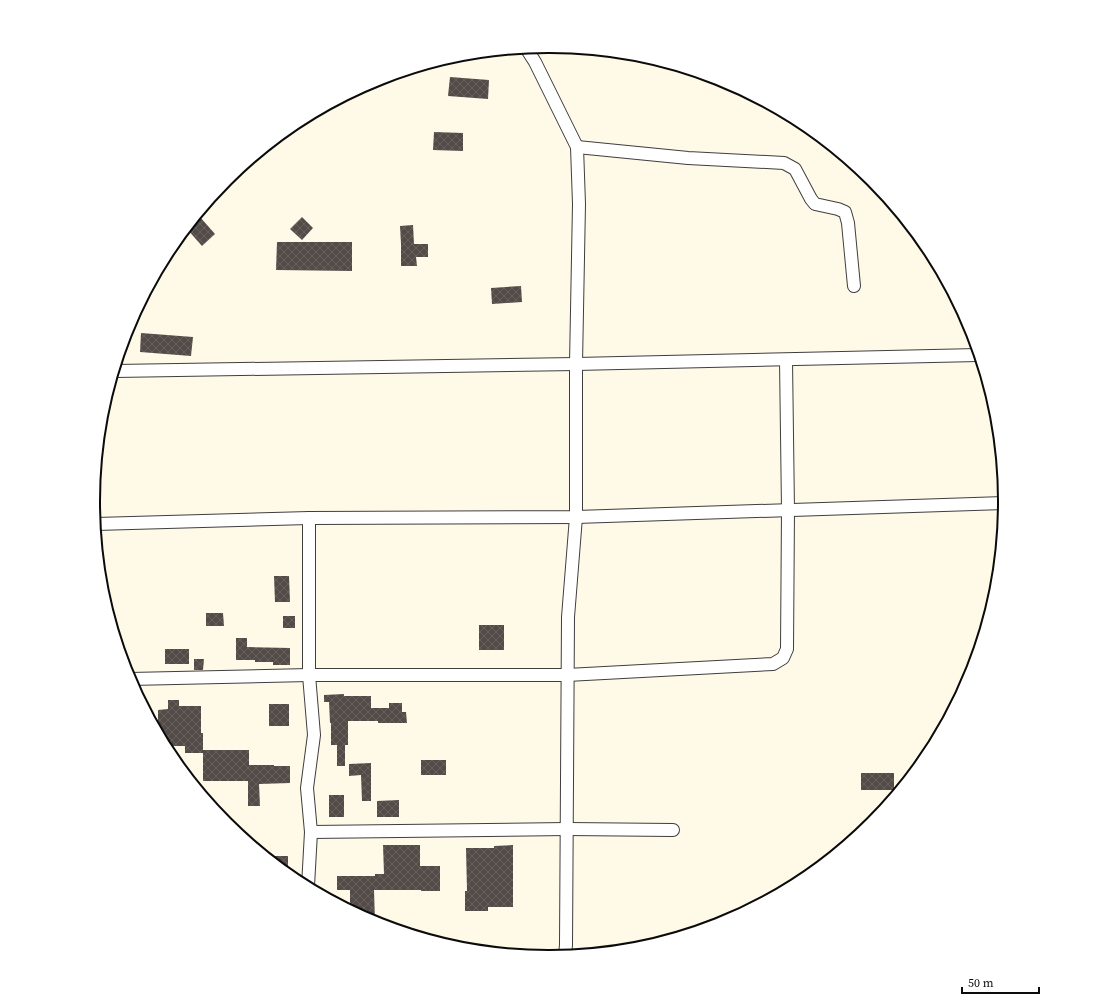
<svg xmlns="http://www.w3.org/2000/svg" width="1098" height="1003" viewBox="0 0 1098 1003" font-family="'Source Serif 4',serif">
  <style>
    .building { fill: url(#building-cross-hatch) }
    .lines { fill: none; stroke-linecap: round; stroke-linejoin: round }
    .minor-casing { stroke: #3e3e3e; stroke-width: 14 }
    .minor { stroke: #fff; stroke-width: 12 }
    .rim { fill: none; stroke: #0b0b0b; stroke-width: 2 }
  </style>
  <defs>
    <pattern id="building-cross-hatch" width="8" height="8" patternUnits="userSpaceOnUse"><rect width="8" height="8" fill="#534b47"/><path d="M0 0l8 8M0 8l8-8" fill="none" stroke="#67605d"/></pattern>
  </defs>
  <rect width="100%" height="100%" fill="#fff9e8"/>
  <g class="building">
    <polygon points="450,77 489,80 488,99 448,96"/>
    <polygon points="434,132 463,133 463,151 433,150"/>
    <polygon points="200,217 215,234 202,246 187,229"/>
    <polygon points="302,217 313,228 302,240 290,229"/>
    <polygon points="413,225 414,244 428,244 428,257 416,257 417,266 401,266 401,244 400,226"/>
    <polygon points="277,242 352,242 352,271 276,270"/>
    <polygon points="521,286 522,302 492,304 491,288"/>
    <polygon points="141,333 193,337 191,356 140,352"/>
    <polygon points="274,576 289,576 290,602 275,602"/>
    <polygon points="206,613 223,613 224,626 206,626"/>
    <rect x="283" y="616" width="12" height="12"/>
    <rect x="479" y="625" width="25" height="25"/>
    <polygon points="236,638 247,638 247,647 290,648 290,665 273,665 273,662 255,662 255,660 236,660"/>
    <rect x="165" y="649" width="24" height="15"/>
    <polygon points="194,659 204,659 203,670 194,670"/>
    <polygon points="344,694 344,696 371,696 371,708 389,708 389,703 402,703 402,712 406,712 407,723 378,723 378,721 348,721 348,745 345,745 345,766 337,766 337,745 331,745 331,723 330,723 329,702 324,702 324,695"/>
    <polygon points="168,700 179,700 179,706 201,706 201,733 203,733 203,753 185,753 185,746 166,746 158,731 158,710 168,709"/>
    <rect x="269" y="704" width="20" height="22"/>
    <polygon points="203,750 249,750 249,765 274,765 274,766 290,766 290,783 259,784 260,806 248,806 248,781 203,781"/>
    <rect x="421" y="760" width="25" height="15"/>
    <polygon points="371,763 371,801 362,801 361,775 349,776 349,764"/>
    <rect x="861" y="773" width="33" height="17"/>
    <rect x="329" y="795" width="15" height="22"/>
    <polygon points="399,800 399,817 377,817 377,801"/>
    <polygon points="383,845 420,845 420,866 440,866 440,891 421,891 421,890 374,890 375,922 359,914 359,908 350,908 350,890 337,890 337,876 375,876 375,874 384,874"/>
    <polygon points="513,845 513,907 488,907 488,911 465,911 465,891 467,891 466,848 494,848 494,846"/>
    <polygon points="266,856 288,856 288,874"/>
  </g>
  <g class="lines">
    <g class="minor-casing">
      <g id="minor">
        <polyline points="526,48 535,62 577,147 579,204 576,364 576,517 568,617 566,945 565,955"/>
        <polyline points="577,147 688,158 784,163 795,169 811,199 815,204 838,209 845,212 848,223 854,286"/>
        <polyline points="115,371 576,364 978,355"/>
        <polyline points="96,524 309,518 576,517 1004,503"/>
        <polyline points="130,679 309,675 567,675 773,664 783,658 787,649 788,510 786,360"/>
        <polyline points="311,832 567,829 673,830"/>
        <polyline points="308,886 311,832 307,788 314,735 309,675 309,518"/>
      </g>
    </g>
    <use href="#minor" class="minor"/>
  </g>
  <path d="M0 0H1098V1003H0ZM548 53H550A448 448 0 0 1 998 501V502A448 448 0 0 1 550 950H548A448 448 0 0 1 100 502V501A448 448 0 0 1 548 53Z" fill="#fff" fill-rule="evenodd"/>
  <path class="rim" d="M548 53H550A448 448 0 0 1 998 501V502A448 448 0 0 1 550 950H548A448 448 0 0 1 100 502V501A448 448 0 0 1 548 53Z"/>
  <path d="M962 987v6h77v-6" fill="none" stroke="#0b0b0b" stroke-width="2"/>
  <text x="968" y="987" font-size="12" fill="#0b0b0b" stroke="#ffffff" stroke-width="3" paint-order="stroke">50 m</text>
</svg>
